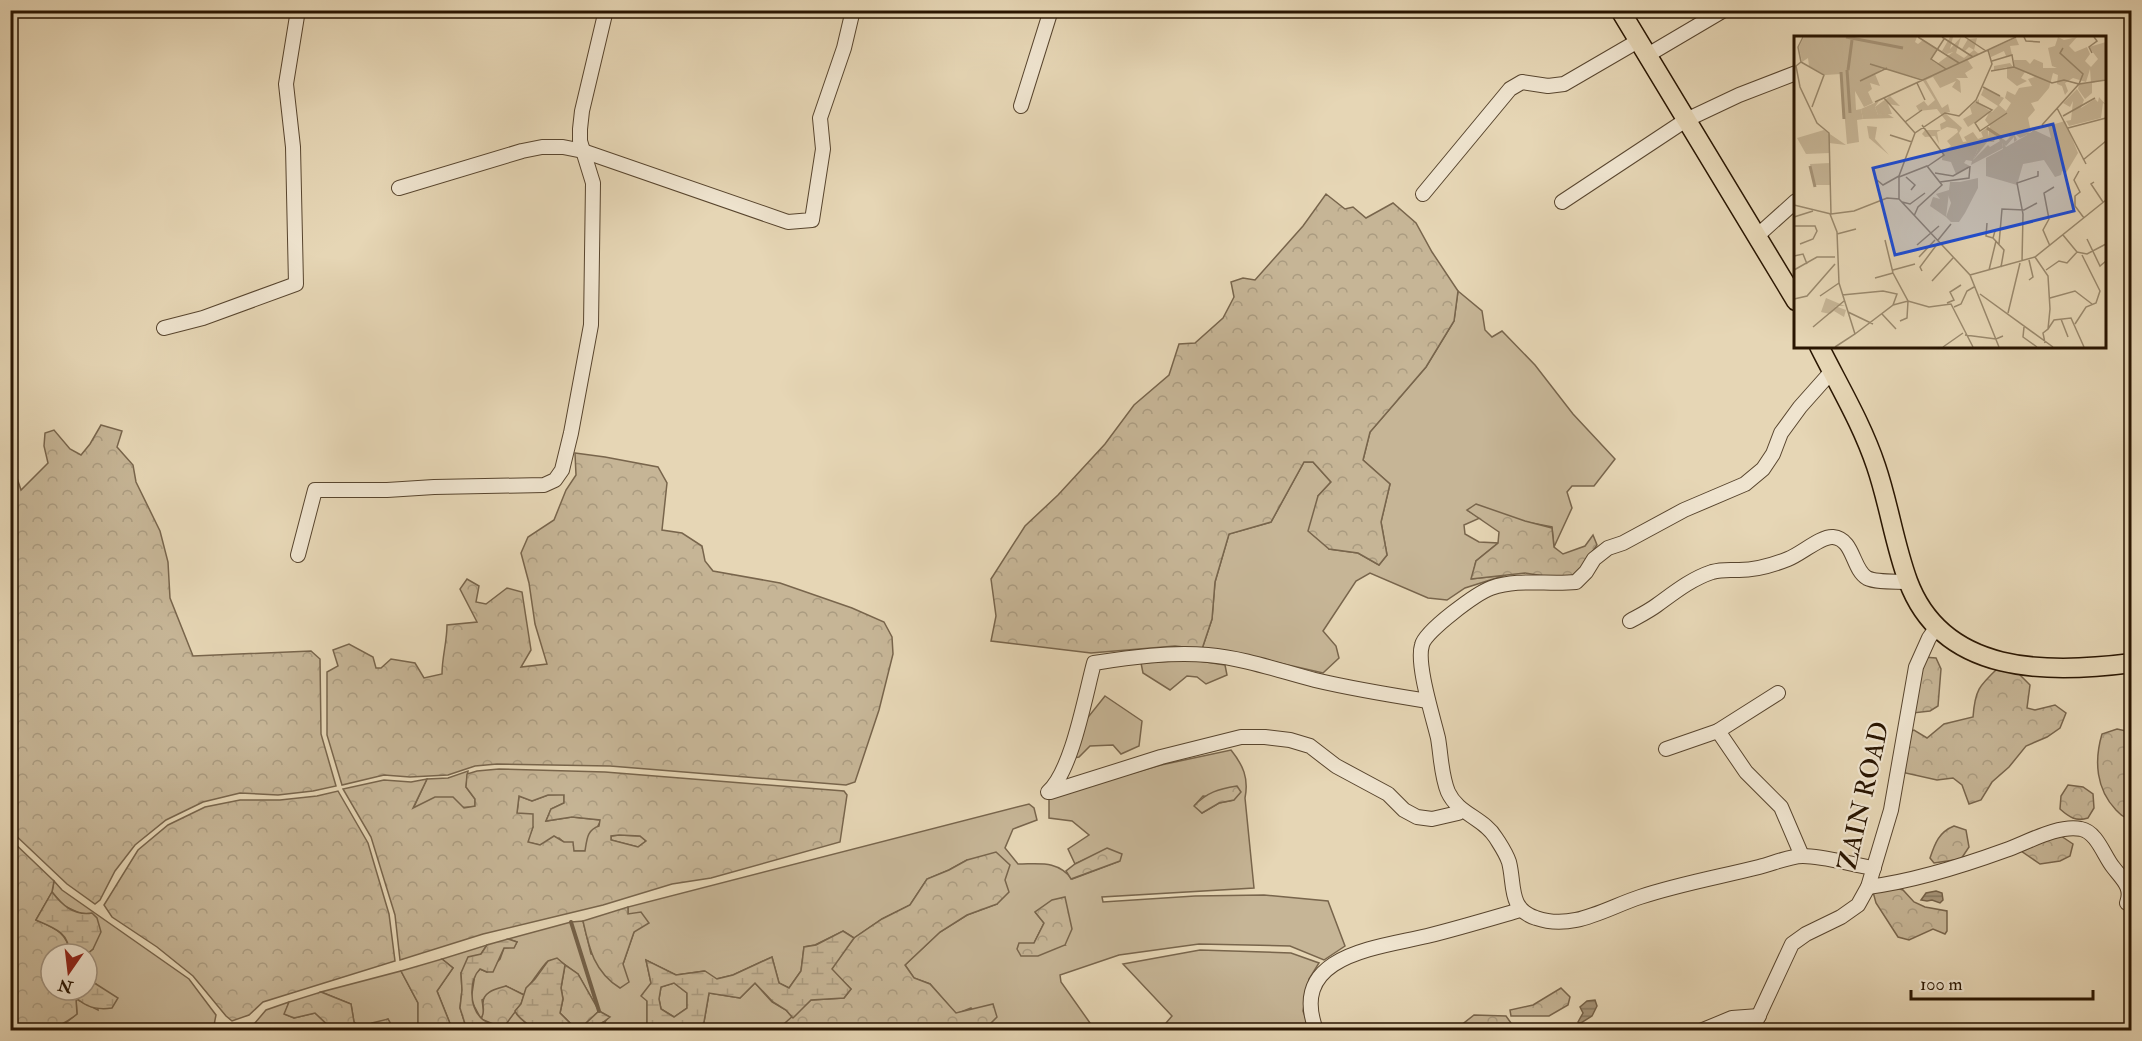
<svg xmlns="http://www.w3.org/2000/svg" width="2142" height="1041" viewBox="0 0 2142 1041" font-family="'IM FELL Double Pica',serif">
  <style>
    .green { fill: #c6b596; stroke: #78654c; stroke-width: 1.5; fill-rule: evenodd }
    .forest { fill: url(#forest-crowns); stroke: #78654c; stroke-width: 1.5; fill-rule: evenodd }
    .wetland { fill: url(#wetland-marsh); stroke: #78654c; stroke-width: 1.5; fill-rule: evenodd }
    .water { fill: url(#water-rules); stroke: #746148; stroke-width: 1.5 }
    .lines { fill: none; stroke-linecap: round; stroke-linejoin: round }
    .stream { stroke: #746148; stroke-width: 4 }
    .minor-casing { stroke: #58452e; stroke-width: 16 }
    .major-casing { stroke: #291501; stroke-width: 21 }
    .minor { stroke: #efe4cf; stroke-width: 14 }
    .major { stroke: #e6d6b5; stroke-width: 18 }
    .labels { text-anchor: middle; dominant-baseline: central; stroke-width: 4.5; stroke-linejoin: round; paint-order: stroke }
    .street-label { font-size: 26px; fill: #291501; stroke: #efe4cf }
    .inset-river { fill: none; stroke: #a69478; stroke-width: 3 }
    .inset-road { fill: none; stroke: #9a896d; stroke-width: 1.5 }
    .view { fill: #1d4ed8; fill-opacity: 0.15; stroke: #1d4ed8; stroke-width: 3 }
    .inset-edge { fill: none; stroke: #291501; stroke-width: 3 }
  </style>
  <defs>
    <pattern id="forest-crowns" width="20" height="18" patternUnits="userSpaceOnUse" patternTransform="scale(1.5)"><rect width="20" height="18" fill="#c6b596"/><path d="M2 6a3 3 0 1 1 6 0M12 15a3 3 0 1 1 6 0" fill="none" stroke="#aa9b80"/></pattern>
    <pattern id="wetland-marsh" width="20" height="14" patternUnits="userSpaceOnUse" patternTransform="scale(1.5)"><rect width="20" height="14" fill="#c6b596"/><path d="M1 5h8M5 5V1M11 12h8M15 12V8" fill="none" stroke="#aa9b80"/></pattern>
    <pattern id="water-rules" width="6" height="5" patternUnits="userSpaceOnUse" patternTransform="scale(1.5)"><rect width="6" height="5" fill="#a69478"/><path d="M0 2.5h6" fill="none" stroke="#877860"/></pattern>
  </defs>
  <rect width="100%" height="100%" fill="#e6d6b5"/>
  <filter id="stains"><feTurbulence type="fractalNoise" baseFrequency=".00333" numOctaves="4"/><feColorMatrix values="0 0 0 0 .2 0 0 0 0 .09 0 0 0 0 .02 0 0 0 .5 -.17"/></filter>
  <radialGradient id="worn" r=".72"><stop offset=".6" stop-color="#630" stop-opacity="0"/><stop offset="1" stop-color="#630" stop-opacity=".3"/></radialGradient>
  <g class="green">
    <polygon points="1458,291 1482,311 1485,330 1492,337 1502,331 1535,365 1573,414 1615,459 1594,486 1572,486 1567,492 1572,508 1554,547 1552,527 1467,510 1480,518 1464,525 1465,534 1479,542 1498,543 1476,561 1472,579 1506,575 1465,588 1447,600 1428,598 1370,573 1356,581 1323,631 1336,646 1339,658 1323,673 1240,654 1202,649 1212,619 1215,582 1229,534 1271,522 1304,462 1313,462 1331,482 1318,496 1329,549 1358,553 1379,565 1387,555 1381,522 1390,484 1363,460 1370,432 1426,367 1454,321"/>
    <polygon points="1193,660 1225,665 1227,675 1206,684 1197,677 1187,676 1170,690 1143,673 1141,663"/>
    <polygon points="1105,696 1142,721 1139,746 1121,754 1113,745 1090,746 1079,757 1073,758 1085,721"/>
    <path d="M1231 750C1243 765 1249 778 1245 798L1254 888 1102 897 1103 902 1195 896 1264 895 1328 901 1345 946 1324 960 1290 946 1199 944 1119 955 1060 975 1061 982 1095 1030H986L971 1008 956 1014 930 984 914 978 905 965 940 932 967 915 997 904 967 860 949 870 927 879 910 905 882 919 854 938 843 931 815 945 804 947 801 971 789 988 779 983 772 957 733 975 716 979 704 971 676 975 646 960 651 983 647 1001V1024L655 1030H587L604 1023 609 1017 599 1011 578 974 557 959C556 959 548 961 547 962 544 964 525 991 524 995L506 986 482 1000 484 1014 481 1019 471 1000 475 974 480 969 487 972 500 959 504 948 514 947 517 942 508 939 571 922 583 921 591 954 623 964 634 932 628 914V907L1029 804 1034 808 1037 820 1013 829 1005 848 1018 864C1040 864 1057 860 1072 879L1120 861 1086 859 1075 864 1068 849 1089 835 1072 821 1049 818V797L1161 765ZM1203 796 1234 800 1219 803 1202 813 1195 805ZM1035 912 1065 945 1034 943 1044 923Z"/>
    <polygon points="468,771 466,787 475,799 475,807 413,809 427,779 448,778"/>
    <polygon points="564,794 564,803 551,809 546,821 572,817 601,820 585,851 574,851 559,838 540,845 527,842 533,827 517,813 519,796 532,801 548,795"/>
    <polygon points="619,835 640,836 646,841 638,847 611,840 611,836"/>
    <polygon points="54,881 62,890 189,979 216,1015 213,1030 108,1030 63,1025 77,1014 76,999 98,1010 96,984 87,981 87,954 93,949 84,915 64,906 52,892"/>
    <polygon points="487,945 481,954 461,973 462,990 460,1008 467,1030 456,1030 451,1026 437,991 453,968 442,959"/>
    <polygon points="1200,950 1291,953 1319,963 1309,979 1303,1011 1310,1030 1160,1030 1172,1016 1123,964"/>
    <polygon points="401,971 418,1003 418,1030 394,1030 388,1019 365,1030 354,1022 351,1004 321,992"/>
    <polygon points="674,983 687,993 687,1008 674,1017 661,1009 659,999 661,987"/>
    <polygon points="755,983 772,1002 786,1010 793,1018 777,1030 699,1030 704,1022 709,993 740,998"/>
    <polygon points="289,1002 285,1014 294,1018 315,1013 331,1028 350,1030 249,1030 266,1010"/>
    <path d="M515 1011C519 1020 528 1022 533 1030H504L503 1028Z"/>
  </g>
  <g class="forest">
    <polygon points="1326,194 1345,209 1353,207 1366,218 1393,203 1416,223 1432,252 1458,291 1454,321 1426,367 1370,432 1363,460 1390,484 1381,522 1387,555 1379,565 1358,553 1329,549 1308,531 1318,496 1331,482 1313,462 1304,462 1271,522 1229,534 1215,582 1212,619 1202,649 1175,646 1091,653 991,641 996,616 991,579 1025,526 1058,495 1105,444 1134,405 1169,375 1179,344 1195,343 1223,318 1234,297 1231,282 1243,278 1255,280 1303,226"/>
    <polygon points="101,425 122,431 117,447 133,465 136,482 160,531 168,562 170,598 193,656 311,651 320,659 321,734 336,786 313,791 278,795 240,793 203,802 166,820 135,845 115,871 100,900 95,904 67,884 11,831 10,467 14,469 21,490 48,463 44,446 45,433 54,430 70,449 81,455 90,444"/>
    <path d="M575 453 605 457 658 467 667 483 662 530 682 533 702 546 705 561 713 571 780 583 852 608 884 622 892 637 893 654 879 710 855 782 846 785 610 766 497 764 475 766 448 775 410 777 384 775 342 785 327 735V672L338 666 333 650 349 644 373 657 376 668H381L391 659 415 663 424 678 442 674C442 657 447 642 447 625L477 622 460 589 467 579 479 586 476 602 486 604 507 588 522 592 531 650 521 667 547 664 535 624 529 583 521 553 528 537 554 520 566 490 576 475Z"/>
    <polygon points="1476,504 1525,521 1552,528 1554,547 1563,554 1585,546 1593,535 1597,545 1576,575 1557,578 1525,573 1471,579 1476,561 1498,543 1499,532 1467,510"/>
    <polygon points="1923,657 1936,658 1941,669 1938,706 1930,711 1913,713"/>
    <path d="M1998 668 2014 669 2030 685 2027 708 2035 710 2055 705 2066 713 2060 728 2047 737 2026 746 2009 767 1992 782 1981 800 1969 804 1962 785 1953 778 1937 780 1901 772 1907 733 1914 730 1927 738 1944 724 1973 717C1975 690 1979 686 1998 668Z"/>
    <path d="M2117 729 2131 732V819C2124 818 2121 815 2116 810 2096 789 2094 761 2102 734Z"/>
    <path d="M499 769 605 772 844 791 847 795 840 842 711 878 672 884 603 905 483 934 400 960 395 915 371 837 343 789 384 780 411 782 427 779 413 808 435 797H453L464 808 475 806V799L466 787 467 774 477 771ZM548 795H564V803L551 809 546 821 572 817 600 820 599 826C587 830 587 839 585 851H574L573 842H564L554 836 540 845 528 842 533 827V814L517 813 519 796 532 801ZM619 835 640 836 646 841 638 847 611 840V836Z"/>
    <path d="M2068 785 2083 787 2093 794 2094 808 2088 818C2076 822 2069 817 2060 809L2061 796Z"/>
    <path d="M1237 786 1241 792 1234 800 1219 803 1202 813 1194 806C1207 792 1219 789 1237 786Z"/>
    <polygon points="338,791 368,843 389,914 395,961 263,1002 249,1015 232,1021 226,1016 193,976 157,947 112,917 104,905 138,850 168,825 205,807 240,800 280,800 317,796"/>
    <path d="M1954 826 1966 830 1969 847 1961 859 1934 863 1930 858C1935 843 1939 832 1954 826Z"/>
    <polygon points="2061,836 2073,844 2070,856 2060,861 2040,864 2021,851 2024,845"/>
    <path d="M10 839 54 881 52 892 36 920C52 927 70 933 69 954H51V990H67L76 999 77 1014C54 1033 39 1030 11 1030Z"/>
    <polygon points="1107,848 1122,854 1120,861 1071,879 1066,871 1075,864"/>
    <polygon points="996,852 1010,865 1005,880 1009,892 997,904 967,915 940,932 905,965 914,978 930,984 956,1013 993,1004 997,1017 985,1029 986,1030 777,1030 811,1000 844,998 851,989 831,969 854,938 882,919 910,905 927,879 949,870 967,860"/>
    <polygon points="1887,885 1903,890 1914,902 1925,907 1947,911 1947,931 1945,934 1933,929 1909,940 1898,937 1876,903 1873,892"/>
    <polygon points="1065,897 1072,929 1065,945 1038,956 1021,956 1017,949 1019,943 1034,943 1044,923 1035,912 1052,900"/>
    <path d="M628 907V914L641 912 649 923 634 932 623 964 629 982 620 988C594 972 589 948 583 921Z"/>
    <polygon points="442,959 453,968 437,991 451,1026 456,1030 418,1030 418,1003 401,971"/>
    <polygon points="565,965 578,974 599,1011 585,1024 571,1024 560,1013 563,999 561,988"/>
    <path d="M506 986 524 995 521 1004 503 1028 481 1019C485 1012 483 1010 483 1003 483 991 497 989 506 986Z"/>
    <polygon points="1561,988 1570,997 1568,1005 1549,1016 1511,1016 1510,1010 1533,1005"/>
    <polygon points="321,992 351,1004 354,1022 364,1030 372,1023 388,1019 394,1030 350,1030 331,1028 315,1013 294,1018 284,1014 289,1002"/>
    <polygon points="1474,1015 1506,1016 1516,1030 1457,1030 1460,1026"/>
  </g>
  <g class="wetland">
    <path d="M52 892C62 905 74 916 92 913L97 918 101 932 93 949 87 954H69C70 932 52 927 36 920Z"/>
    <path d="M843 931 854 938 832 969 851 989 844 998 811 1000 793 1018 786 1010 773 1002 755 983 740 998 709 993 704 1022 699 1030H655L647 1024V1001L641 996 651 983 646 960 676 975 705 971 717 979 733 975 772 957 779 983 789 988 801 971 804 947 816 945ZM674 983 687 993V1008L674 1017 661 1009 659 999 661 987Z"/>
    <path d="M508 939 517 942 514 948H504L493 972H487L480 969C469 980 469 1006 481 1018 485 1023 496 1025 503 1028L504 1030H467L460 1008 462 990 461 973 468 957 481 954 487 945Z"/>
    <path d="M557 958 565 965 561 988 563 999 560 1013 571 1024H585L599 1011 610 1017C589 1036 559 1031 533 1030 528 1022 519 1020 515 1011L521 1004 526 988 535 979 548 961Z"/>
    <path d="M87 981 96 984 118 998 112 1008C91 1011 82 1004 67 990H87Z"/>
  </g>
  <g class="water">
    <polygon points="1936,891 1942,893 1943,900 1940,903 1932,900 1927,901 1921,900 1926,893"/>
    <polygon points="1595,1000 1597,1006 1592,1016 1581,1023 1578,1022 1583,1013 1580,1007 1587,1001"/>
  </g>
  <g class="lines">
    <g class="stream">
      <polyline points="571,922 599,1011"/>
      <polyline points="604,1023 606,1030"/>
    </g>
    <g class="minor-casing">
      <g id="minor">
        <polyline points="1646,56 1724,10"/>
        <polyline points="1021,106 1051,10"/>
        <polyline points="399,188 522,151 542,147 563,147 583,151 788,222 812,220 823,149 820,118 844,48 853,10"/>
        <polyline points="1423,194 1510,89 1522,82 1548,86 1564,84 1638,41"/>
        <polyline points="1562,202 1686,120 1739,95 1796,73"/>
        <polyline points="1757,236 1796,201"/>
        <polyline points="164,328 203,318 296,284 293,147 286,84 298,10"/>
        <path d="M1832 371 1800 407 1781 433 1773 454 1763 469 1745 484 1684 510 1623 543 1608 548 1594 559 1586 572 1576 582C1547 585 1519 578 1491 588 1477 593 1425 631 1422 645 1416 664 1433 717 1438 738 1441 755 1441 775 1448 792 1458 814 1484 818 1496 838 1501 846 1506 853 1509 862 1515 885 1508 909 1536 918 1573 931 1606 908 1640 897 1679 884 1719 877 1759 867 1772 864 1789 856 1803 856 1825 856 1852 865 1874 868"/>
        <polyline points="298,555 315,490 387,490 434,487 544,485 555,480 562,470 571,433 591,325 593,183 580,141 580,129 582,111 606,10"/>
        <path d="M1630 621C1639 616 1649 611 1657 605 1675 592 1691 579 1712 572 1722 569 1730 570 1739 570 1756 570 1773 565 1788 559 1801 554 1821 536 1833 537 1854 539 1852 569 1867 578 1877 583 1897 581 1908 582"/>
        <polyline points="1778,693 1718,731 1746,772 1781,807 1802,856"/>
        <polyline points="1666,749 1718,731"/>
        <path d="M1048 792C1072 771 1085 696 1094 663 1132 657 1169 652 1208 655 1244 658 1280 671 1315 680 1353 689 1390 695 1428 701"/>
        <polyline points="1050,792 1161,757 1241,737 1265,737 1290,740 1310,746 1336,766 1388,794 1404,810 1417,817 1432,819 1458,813 1460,810"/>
        <path d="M1868 887C1915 881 1962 866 2006 850 2026 843 2059 824 2081 829 2097 832 2104 856 2113 867 2122 879 2133 887 2127 903"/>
        <path d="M1316 1030C1288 955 1377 948 1427 936 1459 928 1489 919 1520 910"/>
        <polyline points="1703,1030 1732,1018 1759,1016"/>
        <polyline points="1752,1030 1792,944 1806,934 1841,917 1858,905 1868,887 1891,810 1916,667 1929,638 1936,628"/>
      </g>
    </g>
    <g class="major-casing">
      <g id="major">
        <polyline points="1620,10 1796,301"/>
        <path d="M1819 346C1839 386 1862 424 1876 466 1889 504 1894 543 1908 581 1943 675 2047 674 2132 663"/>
      </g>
    </g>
    <use href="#minor" class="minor"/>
    <use href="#major" class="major"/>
  </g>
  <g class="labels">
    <g class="street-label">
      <text transform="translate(1864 796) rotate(-77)">ZAIN ROAD</text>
    </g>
  </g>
  <g transform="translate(1794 36)">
    <rect width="312" height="312" fill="#e6d6b5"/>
    <path d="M10 1H123L121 6 124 8 129 4 143 13 137 24 143 28 159 16 153 18 148 15 156 1H159L156 13 167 1 162 17 170 22 180 14 175 11 171 15 168 13 174 3 183 2 180 14 185 18 173 23 179 32 171 37 174 42H162L166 45 167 57 158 51 162 45 146 52 139 41 132 44 148 72 154 68 156 76 151 77 168 92 165 97 169 106 176 105 184 113 179 124 194 109 196 111 206 105 202 99 200 106H193L196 90 191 84 195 77 174 91 169 83 178 78 176 71 185 63V68L198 76 204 70 187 59 190 52 210 62 205 69 212 75 217 67 211 62 213 55 221 59 225 52 238 50 234 43 241 41 231 36 227 42 233 45 223 50 213 42V31L200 34V30L216 27 220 32V24H232L236 28 240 23 249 27V32H263L258 30 254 12 261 10 264 1 270 4 283 1 275 10 281 16 293 11 296 18 291 25 297 31 304 23 295 11 312 6V43L298 47V57L291 63 284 53 285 48 297 47 296 33 292 46 279 42 271 47 274 55 271 59 268 50 263 48 264 39 259 37 255 52 244 65 237 67 241 74 234 82 237 96H229L233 99 226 102 219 96 216 101 213 99 208 102 212 105 220 97 223 104 220 106V101L212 110 208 107 209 112 177 129 178 125 172 124 170 127 176 130 162 138 157 126 148 124 149 115 157 110 153 105 164 96 163 93 153 91 143 96 145 108 141 100 131 101 128 98 131 94H147L146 88 152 85 143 73 125 75 122 70 130 65 134 70 141 64 128 43 89 32 81 38 86 50 76 47 78 53 74 56 79 67 70 71 61 55 62 74 67 73 69 83 63 84 65 106 53 108 47 38 31 39 15 30 14 22 8 26 5 11ZM222 2 225 9 216 10 218 19 212 20 210 15 197 21 195 14ZM283 53 290 64 287 72 301 63 304 66 305 61 312 69 309 67 307 82 275 90 272 85 277 84 279 65 276 71 269 67ZM96 60 106 70 94 68 98 78 84 79 81 71ZM73 90 83 91 81 103 95 119 75 102ZM30 94 52 109 35 107V117L12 118 3 102ZM36 127V149H21L16 128ZM156 146H166V156L161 164 155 157 152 181 136 170 139 161 146 163 142 158 155 154Z" fill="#c6b596"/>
    <path d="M85 65 81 71 84 79 92 77 100 82 69 83 67 73ZM271 85 284 117 272 137 268 135 267 139 261 141 250 124 229 128 223 149 192 140V122L209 113 208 105 212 111 233 99 226 94 236 97 240 94 257 102 254 90ZM194 91V105L179 124 184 113 176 111 170 101 179 96 184 103 189 101 187 96ZM184 142V152L171 177 165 186H157L152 181 157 167 153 156 160 158 161 163 166 146ZM32 262 51 270H41L52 274 50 281 40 275 36 278 27 276Z" fill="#c6b596"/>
    <path d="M44 9 48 14 39 16 44 22 41 26 47 30 49 15 56 13 53 36 38 26 35 14Z" fill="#c6b596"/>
    <path class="inset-river" d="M52 1 109 12M53 34 56 77M54 34 58 4M47 36 50 83M193 92 208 102M16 130 21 151"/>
    <path class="inset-road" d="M124 1 165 27M148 1 179 21M171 1 192 15M230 1 232 5 246 6M150 3 137 23 152 33M298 17 295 11 303 5 300 1M198 25 218 19 220 31M7 26 2 30 6 51 23 87 35 97 37 178M7 26 30 39 18 71M7 26 4 11 9 1M76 28 128 44M197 35 220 31 258 47 270 44 285 48 289 38 266 17 269 12M66 45 93 32M123 47 131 64M189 51 206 60M90 62 121 97M81 66 222 1M182 66 198 74 181 87 186 95 213 77M263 72 292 128M269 80 301 62M111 86 128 74M128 89 150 119 134 130M248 89 285 48 312 44M274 92 312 82M96 99 118 106M289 124 312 105M285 135 280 144 286 156 281 160V170L290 182M141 137 159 140 175 131M105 141 133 130 148 149 124 171 120 180M112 141 121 149 117 154M83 144 89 149 105 140M146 146 175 142 176 130M300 146 297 148 309 166M105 163V140L121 97 151 77 165 80 182 64 198 28 194 14M108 166 116 168 131 157M0 169 37 178 60 175 93 162 105 163 176 239 205 311M36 178 43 196 45 247 61 298 41 311M0 181 19 175M193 187 192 200 199 202M0 190H21L23 195 19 203 6 208M201 195 199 202 210 214 207 231M43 198 62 193M269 199 283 216M293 203 306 230 312 225M91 204 99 237 114 265 113 282 106 285M144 204 157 188M205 208 208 173 230 174 243 167M123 209 145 190M256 210 249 194 255 183 250 157 260 151M0 220 9 218 13 228M125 221 141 204M241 221 254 240 256 273 254 293 249 297 251 307M228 226 229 178 223 147 244 140V135M0 234 23 221H41M99 234 121 228M195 234 202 205M252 234 265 225 273 227 283 216 293 218 312 208M128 235 126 231 144 207M176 239 241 221 312 164M81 242 99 237M235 244 239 241 235 224M138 245 159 222M186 258 259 311M48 259 89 255 103 258 99 269 61 298M26 260 45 247M256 262 281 255 298 268M0 263 13 260 41 228M153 267 160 264 156 256 167 249M99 269 114 265 135 271 157 268 179 311M160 271 167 268 173 255 180 251M54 276 79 288M214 277 226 227M88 278 102 293M267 283 274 301M281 288 292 271 302 267 306 255 288 219M19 291 50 265M230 291 229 301 243 311M254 293 260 284 277 282 290 311M171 299 202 303 209 300M149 311 169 297"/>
    <path class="view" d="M259 88 280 175 101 219 79 132Z"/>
    <rect width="312" height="312" class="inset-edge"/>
  </g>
  <rect width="2142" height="1041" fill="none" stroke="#e6d6b5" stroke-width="36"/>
  <rect x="12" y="12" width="2118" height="1017" fill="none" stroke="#291501" stroke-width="3"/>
  <rect x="18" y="18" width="2106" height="1005" fill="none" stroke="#291501" stroke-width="1.5"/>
  <g transform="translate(69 972) rotate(194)"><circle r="28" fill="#efe4cf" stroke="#a0917d" stroke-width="1.5"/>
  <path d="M0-4.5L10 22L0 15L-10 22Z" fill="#8f2418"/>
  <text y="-9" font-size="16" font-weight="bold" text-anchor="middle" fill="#291501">N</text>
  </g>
  <path d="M1911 990v9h182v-9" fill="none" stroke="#291501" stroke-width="3"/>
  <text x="1920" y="990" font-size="18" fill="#291501" stroke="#efe4cf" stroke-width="4.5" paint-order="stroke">100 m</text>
  <rect width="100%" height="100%" filter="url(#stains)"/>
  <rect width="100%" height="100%" fill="url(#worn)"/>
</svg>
